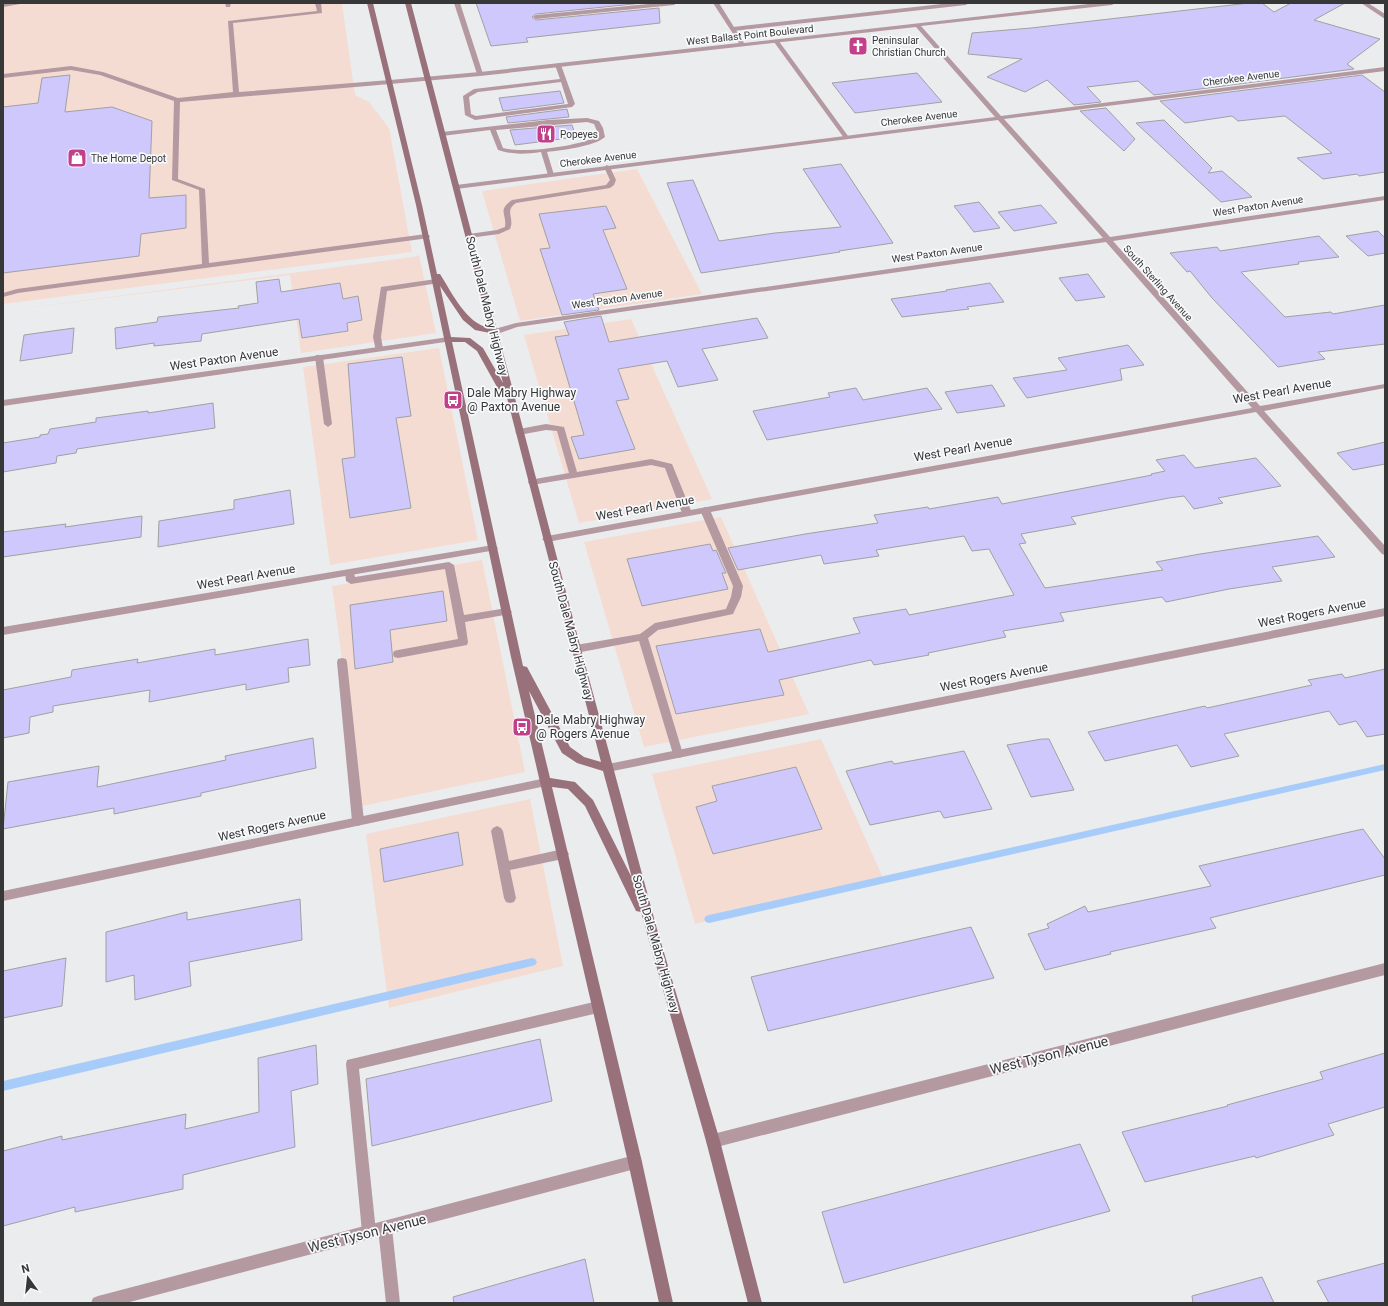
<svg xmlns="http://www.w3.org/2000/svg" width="1388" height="1306" viewBox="0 0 1388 1306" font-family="Roboto,sans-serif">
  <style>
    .commercial { fill: #f5dcd3 }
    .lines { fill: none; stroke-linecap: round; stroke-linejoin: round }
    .stream { fill: #a8ccf9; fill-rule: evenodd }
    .building { fill: #cfc8fd; stroke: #a1a0a2 }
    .service { fill: #b499a0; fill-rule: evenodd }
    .minor { fill: #b499a0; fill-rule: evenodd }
    .tertiary { fill: #b499a0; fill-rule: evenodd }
    .secondary { fill: #98717b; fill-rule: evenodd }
    .labels { text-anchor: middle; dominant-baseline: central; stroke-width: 3.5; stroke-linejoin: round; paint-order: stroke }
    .far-street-label { font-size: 10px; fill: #373738; stroke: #f8f9fb }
    .far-poi-label { font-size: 10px; fill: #373738; stroke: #f8f9fb; text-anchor: start }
    .street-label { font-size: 12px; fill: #373738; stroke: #f8f9fb }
    .poi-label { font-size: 12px; fill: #373738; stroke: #f8f9fb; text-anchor: start }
    .near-street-label { font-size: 14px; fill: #373738; stroke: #f8f9fb }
  </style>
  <rect width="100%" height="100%" fill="#ebecee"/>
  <g class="commercial">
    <polygon points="3,3 342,3 355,95 369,102 389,128 412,252 3,304"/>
    <polygon points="637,169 702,294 520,321 482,191"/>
    <polygon points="419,255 436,333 301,353 290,275 3,311 413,257"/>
    <polygon points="631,319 712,499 579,523 524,335"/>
    <polygon points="439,348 478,540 330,565 303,367"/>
    <polygon points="721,517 809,714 644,747 584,542"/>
    <polygon points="482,560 525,772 362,806 332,586"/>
    <polygon points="821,739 883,878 695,924 652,774"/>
    <polygon points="530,799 563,966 389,1008 366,834"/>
  </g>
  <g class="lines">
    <g class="stream">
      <polygon points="1385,764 1385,770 709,923 706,922 704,919 706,916 709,915"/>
      <polygon points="532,958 535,959 537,962 535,965 532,966 3,1091 3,1081"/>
    </g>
  </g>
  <g class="building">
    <polygon points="476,3 643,3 536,14 532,17 536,20 659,8 660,23 526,38 528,42 491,46"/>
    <polygon points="1249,3 1262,3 1274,12 1291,3 1345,3 1314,20 1380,39 1347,64 1354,69 1154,95 1138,81 1087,87 1101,102 1074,105 1047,80 1025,92 987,77 1022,59 968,54 972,33 1031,28"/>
    <polygon points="917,73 942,102 855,113 832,83"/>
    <polygon points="70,75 65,112 112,107 152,121 149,198 186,195 186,228 141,234 139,256 3,273 3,107 38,103 42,78"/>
    <polygon points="1362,75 1385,92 1385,172 1359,176 1357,174 1323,179 1297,158 1332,153 1285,116 1238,121 1232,116 1185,123 1160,101"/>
    <polygon points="560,91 564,103 503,111 499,98"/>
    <polygon points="1106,108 1135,139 1124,151 1080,111"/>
    <polygon points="567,109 569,117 508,123 506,117"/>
    <polygon points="1164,120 1212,168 1208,173 1222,171 1252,197 1221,202 1136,123"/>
    <polygon points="572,125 576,137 515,145 510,130"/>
    <polygon points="841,164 893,243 839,251 840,252 701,273 667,183 693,180 719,241 775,233 841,227 803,169"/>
    <polygon points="979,202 1000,228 974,232 954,206"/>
    <polygon points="1041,205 1057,223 1014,231 998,212"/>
    <polygon points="606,206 616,228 603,230 627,289 593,294 599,310 562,315 540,249 550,248 539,214"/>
    <polygon points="1378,231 1385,238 1385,253 1368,256 1346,236"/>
    <polygon points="1319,236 1339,257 1298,262 1299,264 1241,272 1285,317 1331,312 1333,314 1385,305 1385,344 1318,352 1325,359 1278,367 1212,298 1190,271 1187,272 1170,253 1217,247 1220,251"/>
    <polygon points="1088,274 1105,297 1076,301 1059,278"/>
    <polygon points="279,279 281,292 340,283 343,299 358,296 362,320 347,323 348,331 302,338 299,319 202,334 201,341 154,346 154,343 116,349 115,328 157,322 158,317 239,308 238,306 258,303 256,282"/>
    <polygon points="990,283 1004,302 967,307 969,309 902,317 891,299 947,291 946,290"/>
    <polygon points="601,316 609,342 757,318 768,338 702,349 718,380 678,387 667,361 618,369 629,399 616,401 635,449 579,459 571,437 584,435 555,337 569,335 564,322"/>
    <polygon points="74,328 72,353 20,361 24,335"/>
    <polygon points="1128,345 1144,365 1120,369 1122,380 1027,398 1013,378 1067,370 1058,358"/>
    <polygon points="402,357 411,416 396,418 411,508 350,518 342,459 355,457 348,364"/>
    <polygon points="992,385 1005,406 957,413 945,392"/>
    <polygon points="856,388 863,400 927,388 942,409 767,440 753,411 830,397 828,393"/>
    <polygon points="213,403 215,428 77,449 76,453 57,456 56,463 3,472 3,443 40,437 40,435 48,434 50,429 96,422 96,418 148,411 148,413"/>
    <polygon points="1385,442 1385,464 1353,470 1337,453"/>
    <polygon points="1184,455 1195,468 1256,458 1281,486 1218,498 1223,503 1194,509 1184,496 1169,498 1071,517 1076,524 1021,534 1026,543 1019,544 1045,588 1163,570 1156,562 1200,554 1318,536 1335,557 1272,567 1282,581 1229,589 1166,602 1162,597 1060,613 1064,621 1003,631 1006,637 928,653 929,655 874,665 871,660 779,680 784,695 676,714 656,646 760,629 768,652 860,633 853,618 906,609 909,615 1014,595 989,549 972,551 964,536 876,550 879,556 824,564 821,555 738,570 728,548 805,534 878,523 874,515 928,507 929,509 998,497 1002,504 1152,475 1151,474 1165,471 1156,460"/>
    <polygon points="290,490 294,524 158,547 159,521 234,509 234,500"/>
    <polygon points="142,516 141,537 3,557 3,532 66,524 65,527"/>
    <polygon points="710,544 713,551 716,550 726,573 722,573 728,589 642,606 627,559"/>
    <polygon points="443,591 447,621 390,630 393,662 355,669 350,605"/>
    <polygon points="308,639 310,665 288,668 289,682 246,690 246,684 149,702 150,690 53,706 53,712 30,717 29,733 3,738 3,690 71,677 72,670 138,659 137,663 215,649 215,655"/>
    <polygon points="1385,669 1385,734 1367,737 1356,721 1339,725 1329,711 1224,734 1239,756 1191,767 1177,745 1105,761 1088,732 1205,706 1207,708 1312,685 1308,680 1342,674 1345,678"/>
    <polygon points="313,738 316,768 201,793 201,796 114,814 114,808 3,829 8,782 99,766 97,787 226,760 225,756"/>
    <polygon points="1042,739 1049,739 1074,790 1031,797 1007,745"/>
    <polygon points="964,751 992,809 944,818 940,811 870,825 846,771 892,761 894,764"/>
    <polygon points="796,767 822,829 713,854 696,807 717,801 712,786"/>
    <polygon points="1363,829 1385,859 1385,875 1210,918 1216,928 1110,952 1111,954 1045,970 1028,934 1049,928 1047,924 1085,906 1088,912 1211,886 1199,866"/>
    <polygon points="458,832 463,865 384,882 380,849"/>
    <polygon points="300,899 302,940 189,962 191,986 135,1000 134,975 106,982 106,932 187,912 187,920"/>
    <polygon points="971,927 994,978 768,1031 751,977"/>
    <polygon points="66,958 62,1006 3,1018 3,971"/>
    <polygon points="540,1039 552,1101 372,1146 366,1079"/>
    <polygon points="316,1045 318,1084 291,1091 295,1147 183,1175 183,1189 75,1212 75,1207 3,1226 3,1151 62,1136 62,1140 186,1114 185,1129 259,1112 258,1058"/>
    <polygon points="1385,1053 1385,1107 1328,1124 1334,1135 1256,1158 1255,1156 1145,1182 1122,1132 1228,1106 1227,1105 1323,1079 1320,1072"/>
    <polygon points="1080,1144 1110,1211 844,1283 822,1212"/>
    <polygon points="585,1259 594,1303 454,1303 453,1297"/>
    <polygon points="1385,1263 1385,1303 1329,1303 1317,1281"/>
    <polygon points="1262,1277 1274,1303 1193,1303 1192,1296"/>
  </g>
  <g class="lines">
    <g class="service">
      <polygon points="3,3 26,3 3,7"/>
      <polygon points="225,3 231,3 230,7 226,7"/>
      <polygon points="315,3 321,3 322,13 233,23 239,92 390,80 393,82 390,84 180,102 178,179 205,189 209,263 426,234 430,236 429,238 18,293 3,297 3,293 17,289 202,264 199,190 172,180 174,101 100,75 71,70 3,78 3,74 71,66 103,72 178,98 233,92 228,21 317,11"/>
      <polygon points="454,3 460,3 483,74 482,75 477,74"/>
      <polygon points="658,3 677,3 674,5 536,19 533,17 536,15"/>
      <polygon points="951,3 969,3 966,5 733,31 730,29 733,27"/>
      <polygon points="774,40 778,40 848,136 848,138 844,138 774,42"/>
      <path d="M558 63 561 65 575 104 572 107 475 120 465 115 463 96 474 89 560 79 555 65ZM561 82 568 104 476 116 471 114 469 97 478 92Z"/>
      <path d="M587 118 599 121 603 128 605 137C593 147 562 150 547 152L554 175 551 177 548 175 541 152C526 154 512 155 498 150L490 130 442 136 439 134 442 132 548 120ZM587 122 594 124 599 136C579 146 524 154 503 148L496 130Z"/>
      <path d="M607 165 610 167 616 180 614 185 610 188 516 203C504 211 515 218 510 229L499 234 469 238 465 236 469 234 497 230 505 227C507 214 497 210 512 200L606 185 610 180 604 167Z"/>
      <polygon points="436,279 440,281 439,283 387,291 381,337 383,349 382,351 376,351 373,337 381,287"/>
      <polygon points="316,355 319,355 323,357 332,424 328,427 324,424 315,357"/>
      <polygon points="546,424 564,427 577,472 651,459 672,464 692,513 690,515 687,516 682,513 665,468 651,465 532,485 529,484 528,482 529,480 569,473 557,431 546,430 519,435 515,432 519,429"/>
      <polygon points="705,507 710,510 743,586 741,597 733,614 658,630 648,638 683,754 682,757 678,758 674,757 673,754 639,641 576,653 572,652 571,649 572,646 576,645 640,634 655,623 726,609 731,597 733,586 700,510"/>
      <polygon points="449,562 454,565 464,615 507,608 510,610 512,612 510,614 465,622 468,642 467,645 398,658 394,657 393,654 394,651 398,650 458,639 445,569 351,584 346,581 345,572 347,570 353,570 355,577"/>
      <polygon points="342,658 346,659 347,662 364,821 362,824 358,826 354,824 352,821 337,662 338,659"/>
      <polygon points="497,826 501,828 503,831 509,861 563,849 567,851 569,854 567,857 563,859 510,870 516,898 514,902 510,903 506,902 504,898 491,831 493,828"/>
      <polygon points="598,1001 602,1003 604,1007 602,1011 598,1013 359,1069 376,1232 374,1237 369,1239 364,1237 362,1232 346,1064 347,1060"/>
      <polygon points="385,1221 390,1223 392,1228 400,1303 386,1303 378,1228 380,1223"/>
    </g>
    <g class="minor">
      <polygon points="713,3 719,3 744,43 1097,3 1115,3 1112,5 921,26 1001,116 1385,67 1385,71 1004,119 1110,237 1385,196 1385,200 1113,241 1260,406 1385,384 1385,388 1264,411 1385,546 1385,555 1382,554 1256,412 547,542 544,541 542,539 547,536 1252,408 1106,242 517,327 497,334 491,334 491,330 516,323 1103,238 998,120 456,189 453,187 456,185 995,117 916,27 480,76 390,84 387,82 390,80 480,72 739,43"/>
      <polygon points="449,337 453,339 452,341 3,406 3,400"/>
      <polygon points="493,545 498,548 496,550 3,635 3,627"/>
      <polygon points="1385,608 1385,616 608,772 604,771 603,768 604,765 608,764"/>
      <polygon points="546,778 550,779 551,782 550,785 546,786 3,901 3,891"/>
      <polygon points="1385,963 1385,975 713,1148 708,1146 706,1141 708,1136 713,1134"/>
      <polygon points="635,1155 640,1157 642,1162 640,1167 635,1169 126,1303 91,1303 93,1298 98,1296"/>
    </g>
    <polygon class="tertiary" points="1361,3 1368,3 1385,14 1385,19"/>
    <path class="secondary" d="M367 3H373L422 205 437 274H440C452 293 466 323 489 328L405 3H411L581 649 657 929 720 1141 762 1303H748L706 1141 641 912 636 911 585 806 568 789 552 787 642 1162 673 1303H659L628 1162 511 657 416 205ZM440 286 463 320 475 330 490 333 503 383 483 348 470 338 451 337ZM452 342H465L477 351 502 396 507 398 601 762 584 757 570 747 527 667 523 666ZM529 691 562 753 577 763 603 771 632 878 593 800 575 782 550 778Z"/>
  </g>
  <defs>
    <g id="church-square" transform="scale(1)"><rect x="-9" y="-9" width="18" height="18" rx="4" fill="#c24089" stroke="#f8f9fb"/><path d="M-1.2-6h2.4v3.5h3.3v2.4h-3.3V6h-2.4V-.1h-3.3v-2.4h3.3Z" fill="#fff"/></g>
    <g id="restaurant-square" transform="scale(1)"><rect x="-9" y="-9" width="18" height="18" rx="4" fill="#c24089" stroke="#f8f9fb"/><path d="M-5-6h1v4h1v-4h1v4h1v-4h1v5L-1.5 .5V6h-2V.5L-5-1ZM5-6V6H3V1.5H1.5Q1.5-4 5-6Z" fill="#fff"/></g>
    <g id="shop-square" transform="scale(1)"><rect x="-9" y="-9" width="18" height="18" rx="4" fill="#c24089" stroke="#f8f9fb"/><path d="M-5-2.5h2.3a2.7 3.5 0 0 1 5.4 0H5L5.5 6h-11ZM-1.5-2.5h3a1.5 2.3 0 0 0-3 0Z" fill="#fff"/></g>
    <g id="bus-square" transform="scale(1)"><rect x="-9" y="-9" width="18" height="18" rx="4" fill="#c24089" stroke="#f8f9fb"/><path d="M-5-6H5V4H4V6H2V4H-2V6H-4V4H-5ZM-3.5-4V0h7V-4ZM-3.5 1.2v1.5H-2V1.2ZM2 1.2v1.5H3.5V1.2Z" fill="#fff"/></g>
  </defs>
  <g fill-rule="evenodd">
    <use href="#church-square" x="858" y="46"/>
    <use href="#restaurant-square" x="546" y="134"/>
    <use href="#shop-square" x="77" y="158"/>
    <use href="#bus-square" x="453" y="400"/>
    <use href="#bus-square" x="522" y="727"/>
  </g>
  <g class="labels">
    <g class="far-street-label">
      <text transform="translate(750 35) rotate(-6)">West Ballast Point Boulevard</text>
      <text transform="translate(1241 78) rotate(-7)">Cherokee Avenue</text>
      <text transform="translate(919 118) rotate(-7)">Cherokee Avenue</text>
      <text transform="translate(598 159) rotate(-7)">Cherokee Avenue</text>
      <text transform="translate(1258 206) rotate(-9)">West Paxton Avenue</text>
      <text transform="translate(937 253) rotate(-8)">West Paxton Avenue</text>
      <text transform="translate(1158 283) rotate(48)">South Sterling Avenue</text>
      <text transform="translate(617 299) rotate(-8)">West Paxton Avenue</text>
    </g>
    <g class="far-poi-label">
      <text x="872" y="40">Peninsular<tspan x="872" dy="12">Christian Church</tspan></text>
      <text x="560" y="134">Popeyes</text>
      <text x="91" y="158">The Home Depot</text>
    </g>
    <g class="street-label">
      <text transform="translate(487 306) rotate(76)">South Dale Mabry Highway</text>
      <text transform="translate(224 359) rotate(-8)">West Paxton Avenue</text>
      <text transform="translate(1282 391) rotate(-10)">West Pearl Avenue</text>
      <text transform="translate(963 449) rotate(-10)">West Pearl Avenue</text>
      <text transform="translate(645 508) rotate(-10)">West Pearl Avenue</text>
      <text transform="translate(246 577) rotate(-10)">West Pearl Avenue</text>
      <text transform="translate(1312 613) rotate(-11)">West Rogers Avenue</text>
      <text transform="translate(571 631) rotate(75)">South Dale Mabry Highway</text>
      <text transform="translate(994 677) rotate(-11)">West Rogers Avenue</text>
      <text transform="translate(272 826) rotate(-12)">West Rogers Avenue</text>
      <text transform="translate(656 944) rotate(74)">South Dale Mabry Highway</text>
    </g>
    <g class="poi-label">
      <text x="467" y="393">Dale Mabry Highway<tspan x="467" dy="14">@ Paxton Avenue</tspan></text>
      <text x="536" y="720">Dale Mabry Highway<tspan x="536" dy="14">@ Rogers Avenue</tspan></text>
    </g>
    <g class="near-street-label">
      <text transform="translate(1049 1055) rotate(-14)">West Tyson Avenue</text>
      <text transform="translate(367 1233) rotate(-14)">West Tyson Avenue</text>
    </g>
  </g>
  <rect width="1388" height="1306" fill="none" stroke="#373738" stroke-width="8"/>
  <g transform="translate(28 1278) rotate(345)" stroke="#f8f9fb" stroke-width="3" paint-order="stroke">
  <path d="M0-3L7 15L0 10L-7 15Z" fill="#373738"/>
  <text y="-6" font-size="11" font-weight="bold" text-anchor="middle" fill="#373738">N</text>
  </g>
</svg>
